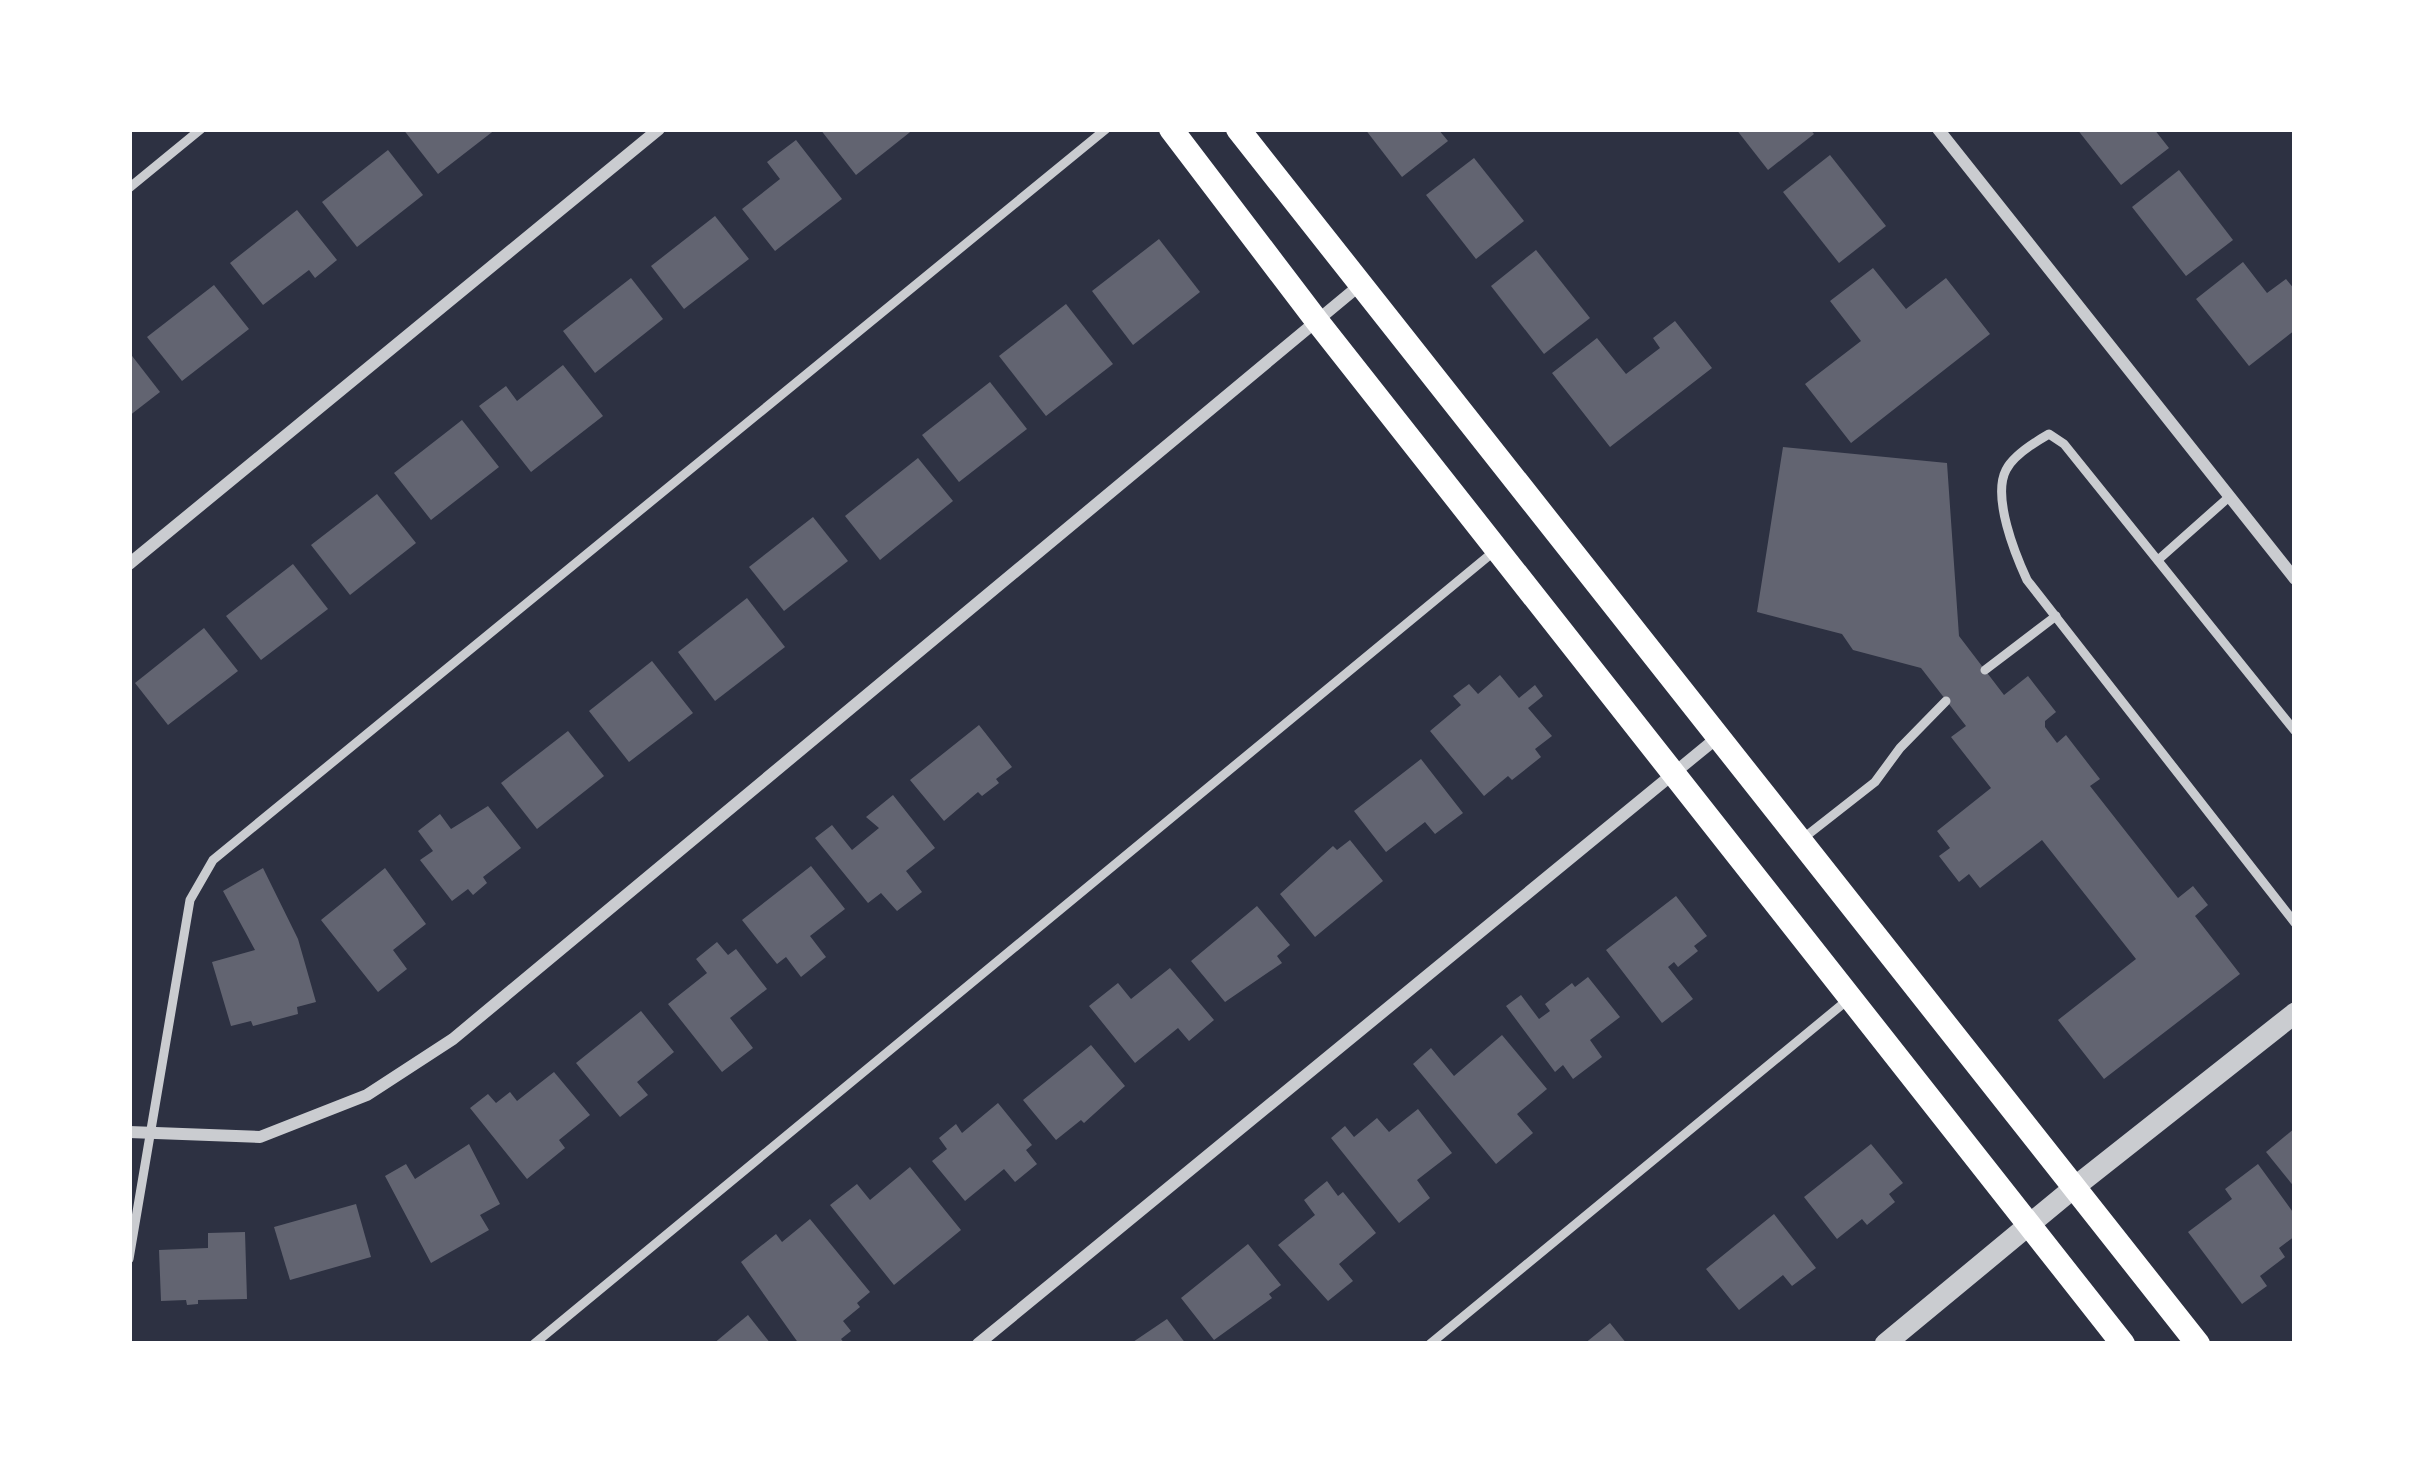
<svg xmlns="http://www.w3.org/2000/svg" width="2424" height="1473" viewBox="0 0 2424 1473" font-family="Commissioner,sans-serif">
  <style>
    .building { fill: #626471 }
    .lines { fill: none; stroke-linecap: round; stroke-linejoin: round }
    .service { stroke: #caccd0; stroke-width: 9 }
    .minor { stroke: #caccd0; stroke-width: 12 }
    .tertiary { stroke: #caccd0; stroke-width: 21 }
    .secondary { stroke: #fff; stroke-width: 24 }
  </style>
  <rect width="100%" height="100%" fill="#2d3142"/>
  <g class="building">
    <polygon points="403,129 496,129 438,174"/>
    <polygon points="820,129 914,129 856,175"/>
    <polygon points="1365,129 1438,129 1448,141 1402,177"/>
    <polygon points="1736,129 1810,129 1814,134 1768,170"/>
    <polygon points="2077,129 2154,129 2169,148 2121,185"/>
    <polygon points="796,140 842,199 775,251 742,209 780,179 767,162"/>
    <polygon points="388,150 423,195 357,247 322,202"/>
    <polygon points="1830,155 1886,226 1839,263 1783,192"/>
    <polygon points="1474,158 1524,221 1476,259 1426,195"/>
    <polygon points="2179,170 2233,240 2186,276 2132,207"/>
    <polygon points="297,210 337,260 315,278 309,270 263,305 230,263"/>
    <polygon points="715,216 749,259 684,309 651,266"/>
    <polygon points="1159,239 1200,292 1133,345 1092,291"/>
    <polygon points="1536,250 1590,318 1544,354 1491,286"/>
    <polygon points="2243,262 2267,293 2286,279 2295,290 2295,330 2249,366 2196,299"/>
    <polygon points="1873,268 1906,309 1946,278 1990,334 1851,443 1805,384 1861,341 1830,301"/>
    <polygon points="631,278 663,319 595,373 563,331"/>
    <polygon points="214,285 249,329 182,381 147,337"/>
    <polygon points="1066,304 1113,364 1046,416 999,356"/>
    <polygon points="1675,321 1712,368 1610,447 1552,373 1597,338 1626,374 1660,348 1653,338"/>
    <polygon points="129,352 160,392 129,416"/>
    <polygon points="563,365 603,416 531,472 479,406 506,386 517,401"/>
    <polygon points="990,382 1027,429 959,482 922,435"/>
    <polygon points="462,420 499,467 431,520 394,473"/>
    <polygon points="1783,447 1947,463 1959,636 2004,695 2028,676 2056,712 2045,721 2045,727 2057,743 2066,735 2100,779 2090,786 2178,898 2193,886 2208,905 2195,916 2240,974 2104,1079 2058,1020 2136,959 2042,840 1980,888 1969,874 1959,882 1939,856 1950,848 1937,831 1991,788 1951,737 1966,726 1921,668 1853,650 1842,634 1757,612"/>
    <polygon points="918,458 953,501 880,560 845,516"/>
    <polygon points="377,494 416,543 350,595 311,545"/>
    <polygon points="813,517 848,561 784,611 749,567"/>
    <polygon points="293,564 328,609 261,660 226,616"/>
    <polygon points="747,598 785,647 715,701 678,652"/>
    <polygon points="204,628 238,671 168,725 135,683"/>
    <polygon points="652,661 693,713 629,762 589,711"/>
    <polygon points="1500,675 1519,698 1535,685 1543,696 1528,708 1552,736 1535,749 1541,757 1512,780 1508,776 1484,796 1430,731 1461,705 1453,696 1469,684 1478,694"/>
    <polygon points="979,725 1012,767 996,779 999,783 982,796 978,792 944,821 910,780"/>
    <polygon points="568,731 604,776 537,829 501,783"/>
    <polygon points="1421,759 1463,813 1435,834 1425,822 1386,852 1354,811"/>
    <polygon points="893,795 935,848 906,871 922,892 897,911 881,893 868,903 815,838 832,825 852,850 879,828 866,817"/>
    <polygon points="488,806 521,848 483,877 487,883 473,895 468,889 452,901 420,860 433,851 418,831 440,814 451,829"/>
    <polygon points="1350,840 1383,881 1315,937 1280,894 1333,846 1337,850"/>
    <polygon points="811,866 845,909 810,936 826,957 801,977 786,957 777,964 742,920"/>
    <polygon points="263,868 298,939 316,1002 297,1007 298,1014 253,1026 251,1021 231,1026 212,962 255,950 223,891"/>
    <polygon points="385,868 426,924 393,950 407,969 378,992 321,920"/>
    <polygon points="1676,896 1707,936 1694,946 1698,951 1678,967 1674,962 1668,967 1693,999 1662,1023 1606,950"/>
    <polygon points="1257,906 1290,945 1277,956 1282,963 1225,1002 1191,961"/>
    <polygon points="717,942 728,955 736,949 767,989 730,1018 753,1048 722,1072 668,1004 707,973 696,959"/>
    <polygon points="1170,968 1214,1020 1189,1041 1178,1028 1135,1063 1089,1006 1118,983 1131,999"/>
    <polygon points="1588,977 1620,1017 1590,1040 1602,1057 1573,1079 1563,1065 1555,1072 1506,1006 1521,995 1539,1019 1550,1011 1545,1004 1572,983 1575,987"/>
    <polygon points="641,1011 674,1052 637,1082 648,1095 620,1117 576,1063"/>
    <polygon points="1502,1035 1547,1089 1517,1114 1533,1133 1496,1164 1413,1064 1431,1048 1454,1076"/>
    <polygon points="1091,1045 1125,1086 1084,1123 1081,1120 1056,1140 1023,1100"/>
    <polygon points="554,1072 590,1115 559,1140 565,1148 527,1179 470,1108 488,1094 496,1103 510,1092 517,1101"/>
    <polygon points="998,1103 1032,1145 1026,1150 1037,1164 1015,1182 1004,1169 965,1201 932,1161 947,1149 939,1138 956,1124 962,1133"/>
    <polygon points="1418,1109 1452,1153 1417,1180 1430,1198 1399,1223 1331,1138 1345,1126 1354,1137 1377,1118 1389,1132"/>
    <polygon points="2295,1128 2295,1188 2266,1152"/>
    <polygon points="469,1144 500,1204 480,1215 489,1230 431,1263 385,1176 406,1164 415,1179"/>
    <polygon points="1871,1144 1903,1183 1889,1194 1895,1202 1867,1225 1862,1219 1837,1239 1804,1197"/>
    <polygon points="2258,1164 2295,1215 2295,1236 2279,1248 2285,1257 2260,1276 2267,1286 2242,1304 2188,1232 2232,1199 2225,1189"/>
    <polygon points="910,1167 961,1230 894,1285 830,1205 857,1184 870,1200"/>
    <polygon points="1327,1181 1338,1196 1343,1192 1376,1233 1339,1264 1353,1281 1328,1301 1278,1245 1315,1215 1304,1200"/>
    <polygon points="356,1204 371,1257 290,1280 274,1227"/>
    <polygon points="1774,1214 1816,1268 1792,1286 1783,1275 1739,1310 1706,1269"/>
    <polygon points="810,1219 870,1292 857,1303 860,1307 843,1321 851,1331 841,1339 845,1344 799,1344 741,1262 776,1234 782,1242"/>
    <polygon points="245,1232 247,1299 198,1300 198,1304 187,1305 186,1300 161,1301 159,1250 208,1248 208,1233"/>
    <polygon points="1248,1244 1281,1285 1269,1294 1272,1298 1214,1340 1181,1298"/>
    <polygon points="748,1315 771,1344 713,1344"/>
    <polygon points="1167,1319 1186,1344 1130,1344"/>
    <polygon points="1610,1323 1627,1344 1584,1344"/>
  </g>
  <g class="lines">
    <g class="service">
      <polyline points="129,188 201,129"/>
      <polyline points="2158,560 2229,497"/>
      <polyline points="1985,670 2056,616"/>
      <path d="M2295 731 2064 444 2049 434C2035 442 2013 456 2006 470 1992 497 2015 554 2027 580L2295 923"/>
      <polyline points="1801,840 1875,782 1900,748 1946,701"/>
      <polyline points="129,1259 190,900 213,860 1106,129"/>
      <polyline points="534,1344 1497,549"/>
      <polyline points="1430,1344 1850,998"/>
    </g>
    <g class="minor">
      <polyline points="1938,129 2295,579"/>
      <polyline points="129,564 659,129"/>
      <polyline points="129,1132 260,1137 367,1095 453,1039 1360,285"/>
      <polyline points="978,1344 1718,737"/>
    </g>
    <polyline class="tertiary" points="1885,1344 2076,1186 2295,1013"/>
    <g class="secondary">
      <polyline points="1171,129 1317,321 2123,1344"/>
      <polyline points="1238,129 2198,1344"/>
    </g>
  </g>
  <rect width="2424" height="1473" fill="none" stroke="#ffffff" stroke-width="264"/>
</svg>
